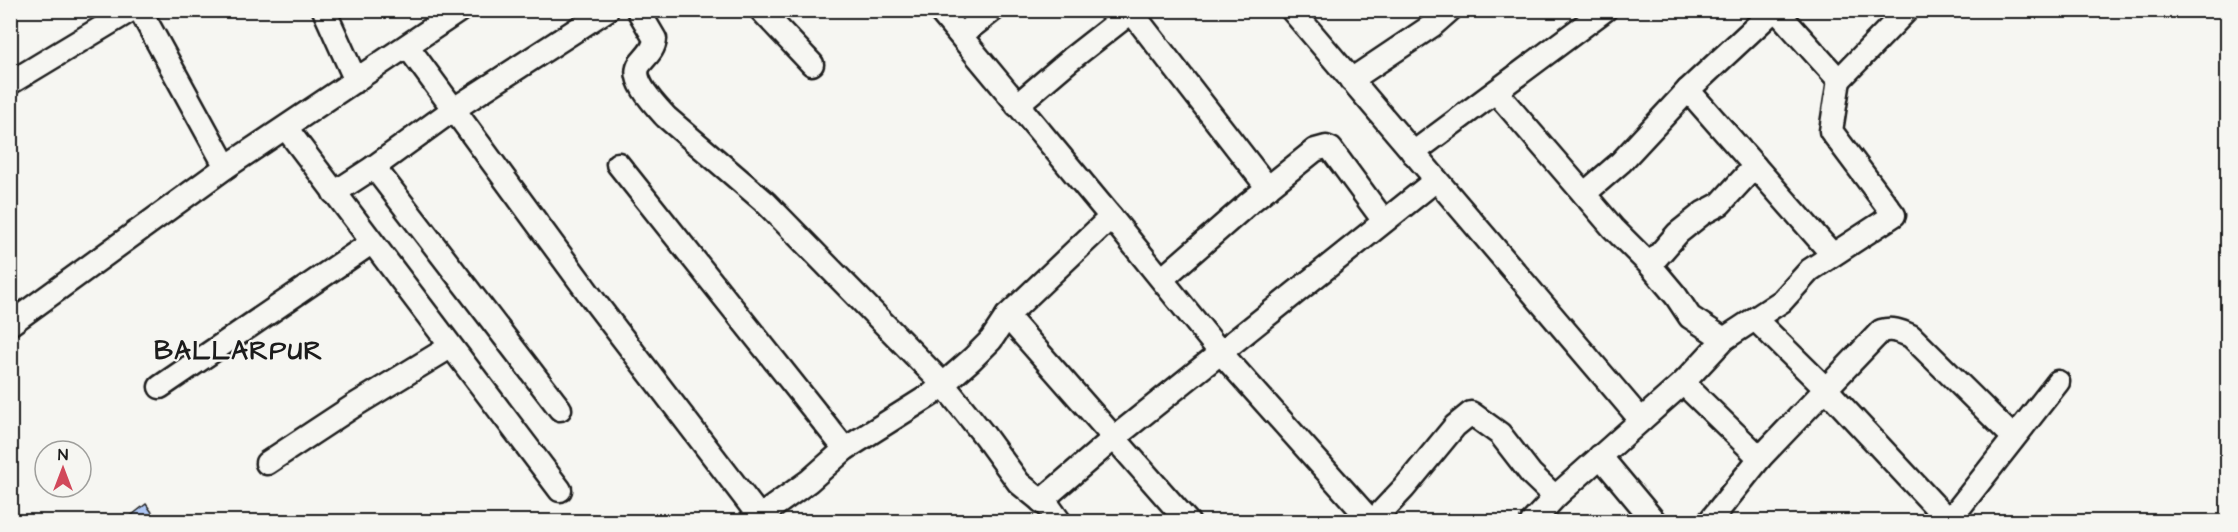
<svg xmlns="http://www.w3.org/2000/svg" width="2238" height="532" viewBox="0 0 2238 532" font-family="'Architects Daughter',sans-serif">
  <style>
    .building { fill: #aec7f5; stroke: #1c1c1c; stroke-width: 1.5 }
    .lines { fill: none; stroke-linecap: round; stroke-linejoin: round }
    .minor-casing { stroke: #1c1c1c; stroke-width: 27 }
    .minor { stroke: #f6f6f2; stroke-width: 22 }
    .labels { text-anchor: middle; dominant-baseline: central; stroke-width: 4.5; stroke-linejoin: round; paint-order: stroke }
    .district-label { font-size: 26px; font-weight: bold; letter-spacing: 1.5px; fill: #1c1c1c; stroke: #f6f6f2 }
  </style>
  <rect width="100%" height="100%" fill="#f6f6f2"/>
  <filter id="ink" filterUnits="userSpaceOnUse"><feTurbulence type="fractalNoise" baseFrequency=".0167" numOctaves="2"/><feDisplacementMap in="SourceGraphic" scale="12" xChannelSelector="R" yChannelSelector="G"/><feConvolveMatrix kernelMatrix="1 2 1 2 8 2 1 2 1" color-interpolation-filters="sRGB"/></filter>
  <g filter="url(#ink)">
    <polygon class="building" points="146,504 159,522 123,522"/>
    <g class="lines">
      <g class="minor-casing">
        <g id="minor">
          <polyline points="140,10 226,167"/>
          <polyline points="324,10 356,81"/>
          <path d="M638 10 655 39C654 50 647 55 640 64 629 79 656 106 666 117L765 202 943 384 984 435 1019 483 1050 508 1060 522"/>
          <polyline points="761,10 812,64"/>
          <polyline points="939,10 1111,217 1221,353 1372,522"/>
          <polyline points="1130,10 1268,188"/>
          <polyline points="1292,10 1641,420"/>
          <polyline points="1776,10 1839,80 1907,10"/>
          <polyline points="961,35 993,10"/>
          <polyline points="408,47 595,302 759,516"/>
          <polyline points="1351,80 1433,25 1450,10"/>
          <polyline points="10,83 131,10"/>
          <polyline points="1688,90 1832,254"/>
          <polyline points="1496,92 1584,194"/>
          <polyline points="1017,105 1071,59 1131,12"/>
          <polyline points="286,128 560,490"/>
          <polyline points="1413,153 1605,10"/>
          <polyline points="618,164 845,449"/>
          <polyline points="374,167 560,409"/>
          <polyline points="334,193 374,167 454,109 607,10"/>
          <polyline points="1650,265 1678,233 1703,213 1720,204 1755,166"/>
          <polyline points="1162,279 1249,203 1315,150 1326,147 1331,149 1384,221"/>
          <polyline points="1007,316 1188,522"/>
          <polyline points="1755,319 1827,390 1948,520"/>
          <polyline points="10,324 226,167 460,10"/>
          <polyline points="1724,339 1690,317 1676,296 1650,265 1613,228 1584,194 1621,162 1688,90 1774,10"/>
          <polyline points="1683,383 1760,458"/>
          <polyline points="160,387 371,243"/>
          <polyline points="1600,456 1655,522"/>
          <polyline points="267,463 355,405 450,347"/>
          <polyline points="1041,501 1114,438 1436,180"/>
          <polyline points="752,522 809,481 845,449 932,394 972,359 991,340 1007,316 1111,217"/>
          <polyline points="1372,522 1404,488 1455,426 1471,413 1500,434 1531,474 1555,497 1683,383 1724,339 1782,301 1810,270 1894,215 1831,131 1839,80"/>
          <polyline points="1532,522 1559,493"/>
          <path d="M1709 522 1760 458 1881 331C1892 328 1900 331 1911 336L2013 437"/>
          <polyline points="1948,522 2058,382"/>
        </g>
      </g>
      <use href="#minor" class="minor"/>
    </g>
  </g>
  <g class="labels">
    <g class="district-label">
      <text x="239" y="351">BALLARPUR</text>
    </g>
  </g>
  <rect width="2238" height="532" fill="none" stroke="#f6f6f2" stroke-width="36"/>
  <rect x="18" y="18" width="2202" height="496" fill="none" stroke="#1c1c1c" stroke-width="2" filter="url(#ink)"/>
  <g transform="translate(63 469)"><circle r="28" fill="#f6f6f2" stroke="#9f9f9c" stroke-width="1.5"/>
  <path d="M0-4.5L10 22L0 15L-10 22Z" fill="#d1495b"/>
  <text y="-9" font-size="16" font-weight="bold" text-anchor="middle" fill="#1c1c1c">N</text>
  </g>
</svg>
